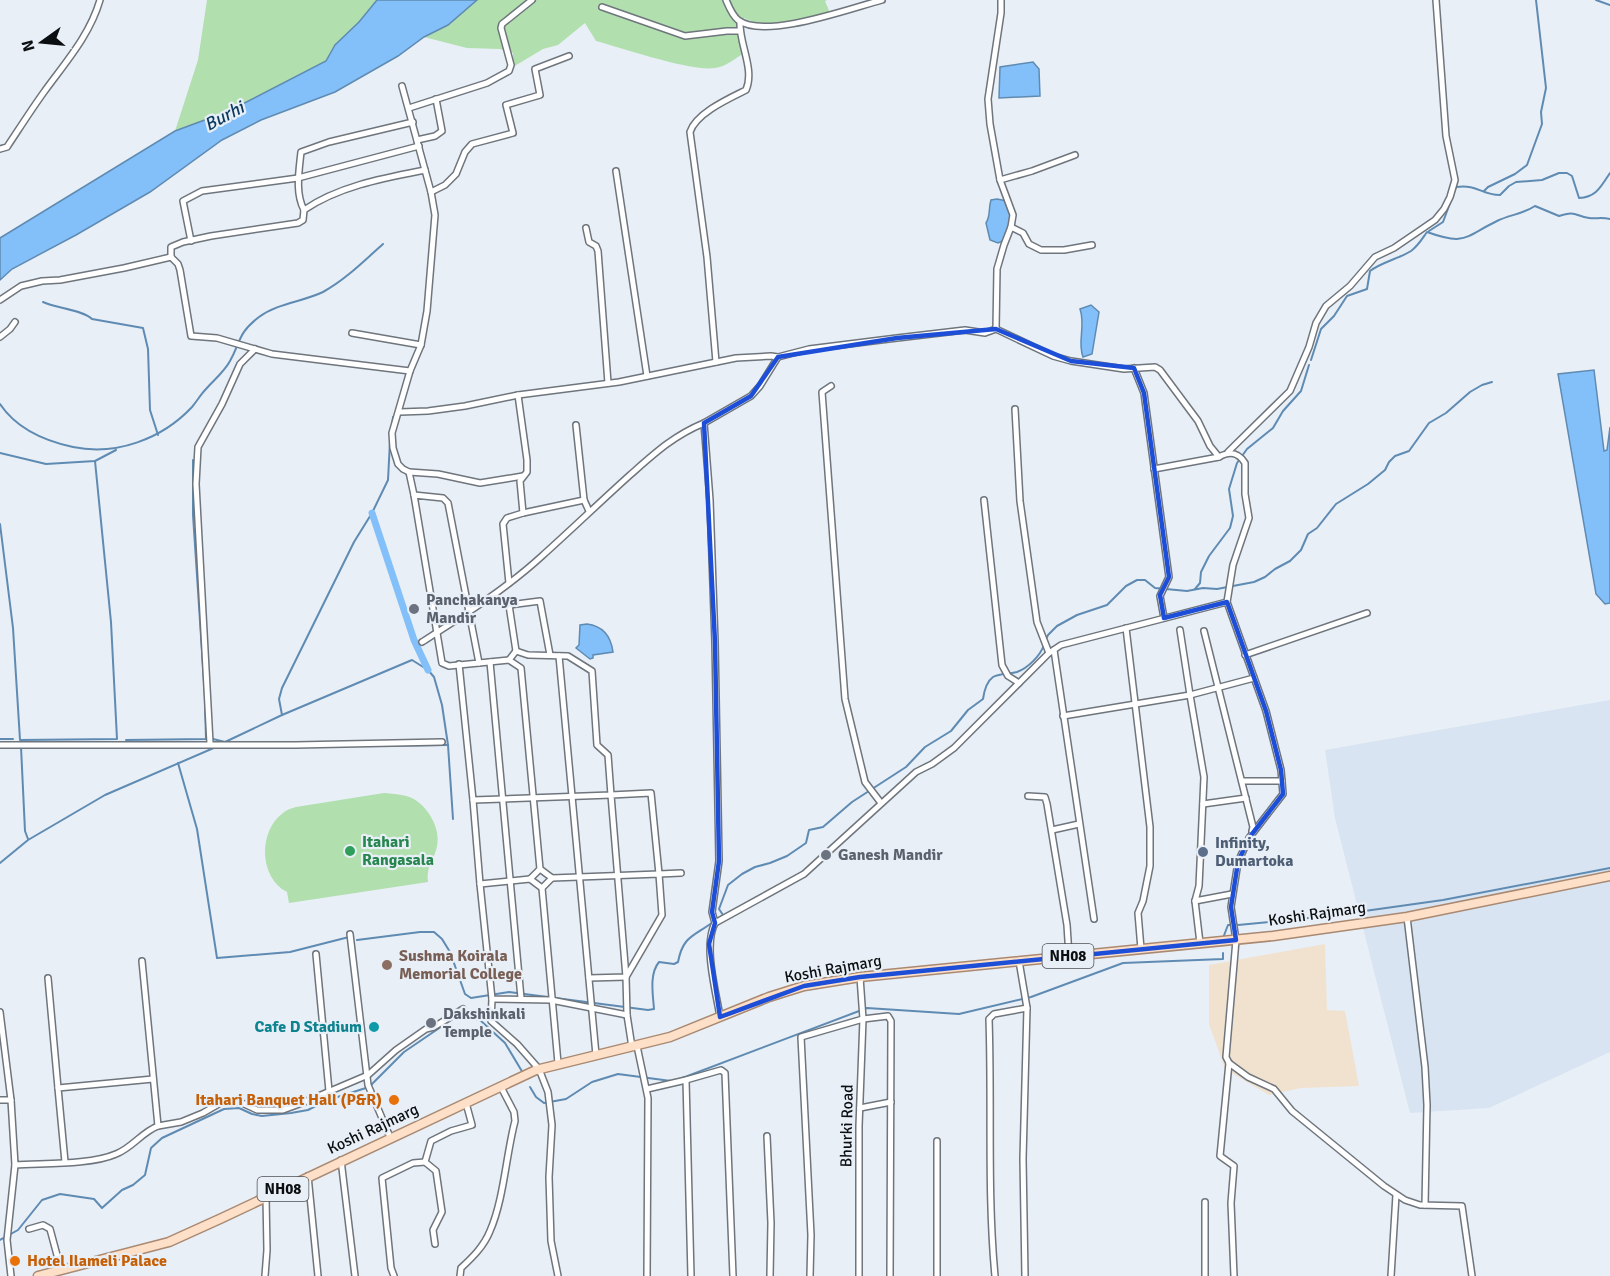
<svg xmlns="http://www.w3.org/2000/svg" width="1610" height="1276" viewBox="0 0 1610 1276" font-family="Signika,sans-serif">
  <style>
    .commercial { fill: #f1e2cf }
    .built { fill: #d8e4f1 }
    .green { fill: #b1dfae }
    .water { fill: #83c0f9; stroke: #5f8bb3; stroke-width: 1.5 }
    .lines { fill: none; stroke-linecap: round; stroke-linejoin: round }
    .stream { stroke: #5f8bb3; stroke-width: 2 }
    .canal { stroke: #83c0f9; stroke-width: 7 }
    .street-casing { stroke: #6f757c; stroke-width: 8 }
    .primary-casing { stroke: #a98971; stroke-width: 11 }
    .street { stroke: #fff; stroke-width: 5 }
    .primary { stroke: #fedfc8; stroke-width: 8 }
    .marked { fill: none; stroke: #1d4ed8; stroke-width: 4.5; stroke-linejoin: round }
    .worship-dot { fill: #6b7280; stroke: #e8eff7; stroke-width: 2 }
    .leisure-dot { fill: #2e9e5b; stroke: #e8eff7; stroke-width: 2 }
    .service-dot { fill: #5c6f8a; stroke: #e8eff7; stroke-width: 2 }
    .education-dot { fill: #8d6e63; stroke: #e8eff7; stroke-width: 2 }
    .culture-dot { fill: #0f9aa8; stroke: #e8eff7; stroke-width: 2 }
    .food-dot { fill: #e8710a; stroke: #e8eff7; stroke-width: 2 }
    .labels { text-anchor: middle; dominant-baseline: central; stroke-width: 4.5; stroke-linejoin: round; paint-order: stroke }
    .shield { fill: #e8eff7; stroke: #4e5256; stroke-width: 1.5 }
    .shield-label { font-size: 15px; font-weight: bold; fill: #0c0f11 }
    .worship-label { font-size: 16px; font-weight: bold; fill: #5b616d; stroke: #e8eff7; text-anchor: start }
    .leisure-label { font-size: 16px; font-weight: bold; fill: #27864d; stroke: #e8eff7; text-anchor: start }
    .service-label { font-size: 16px; font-weight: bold; fill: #4e5e75; stroke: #e8eff7; text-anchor: start }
    .street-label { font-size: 16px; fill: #0c0f11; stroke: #e8eff7 }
    .education-label { font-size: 16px; font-weight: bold; fill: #785e54; stroke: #e8eff7; text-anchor: start }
    .culture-label { font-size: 16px; font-weight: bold; fill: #0d838f; stroke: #e8eff7; text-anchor: end }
    .food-label { font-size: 16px; font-weight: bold; fill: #c56008; stroke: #e8eff7; text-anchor: end }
    .water-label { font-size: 18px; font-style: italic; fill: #0b395d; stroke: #e8eff7 }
  </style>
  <rect width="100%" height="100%" fill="#e8eff7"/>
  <polygon class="commercial" points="1325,944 1327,1010 1345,1011 1359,1086 1301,1088 1269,1095 1225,1069 1209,1024 1209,965"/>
  <polygon class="built" points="1610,700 1610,1052 1489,1108 1410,1113 1335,818 1325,750"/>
  <g class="green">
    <polygon points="207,0 377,0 359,22 335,45 326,61 229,111 175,131 198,60"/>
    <path d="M477 0H827L825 1 830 13C801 21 773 32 744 18V53C736 58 725 67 715 68 692 72 622 48 596 41L585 23 558 45 543 49 513 67V53L500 49 467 48 424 37 448 25Z"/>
    <path d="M384 793C394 794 403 794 412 798 428 806 441 829 437 846 434 861 426 866 428 882L289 903 287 892C259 878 258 831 283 813 286 810 292 808 296 807Z"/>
  </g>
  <g class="water">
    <polygon points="377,0 477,0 448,25 424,37 398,56 335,92 261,120 222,140 150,192 76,235 12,269 0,280 0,238 175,131 229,111 326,61 335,45 359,22"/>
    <polygon points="1033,62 1039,69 1040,96 999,98 1000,67"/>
    <path d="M997 199 1007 201C1014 216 1012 225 1005 240L998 243 990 240 986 223C991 215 988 209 991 200Z"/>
    <path d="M1091 305 1099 312 1092 354 1083 357C1077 341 1086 326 1080 309Z"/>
    <polygon points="1594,370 1604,451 1607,450 1610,427 1610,603 1605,604 1596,594 1558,374"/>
    <path d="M587 624C603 626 611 637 613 652L593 655V658L590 659 576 648 579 645 580 625Z"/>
  </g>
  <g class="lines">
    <g class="stream">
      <polyline points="1596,0 1610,5"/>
      <polyline points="1484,191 1488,187 1515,174 1527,165 1542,124 1541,112 1546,88 1536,0"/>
      <path d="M1429 231 1443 222 1456 187C1478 184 1481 195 1500 195L1509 186 1516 182 1542 180 1559 173H1567L1572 176 1579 198C1597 197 1601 186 1610 173"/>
      <path d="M43 302C55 308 83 310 92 319L143 328 148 349 150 410 158 435"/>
      <path d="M1311 360 1321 329 1334 316 1347 296 1367 289 1370 271C1382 262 1398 259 1411 251 1418 246 1422 239 1427 232 1466 246 1464 237 1497 221 1509 215 1523 214 1535 206L1559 216C1576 210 1575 216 1589 218 1597 219 1601 217 1610 219"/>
      <path d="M0 404C16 428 45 441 73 447 116 456 162 439 192 407 197 401 201 394 206 389 214 380 224 372 230 361 241 341 238 333 259 317 278 303 302 302 323 292 345 280 364 261 383 244"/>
      <polyline points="392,426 393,417"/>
      <polyline points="0,453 46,464 95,461 116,450"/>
      <polyline points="193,460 193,515 205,697"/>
      <polyline points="0,524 13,628 20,740 117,739 111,622 95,461"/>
      <polyline points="1195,589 1200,583 1201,572 1209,556 1230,528 1233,516 1229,489 1237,463 1247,449 1273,428 1283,411 1301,391 1309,365"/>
      <polyline points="1046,639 1048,635 1057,626 1077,615 1107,605 1126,586 1137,580 1145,580 1155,588 1187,591 1203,588 1217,589 1254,582 1265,577 1275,569 1290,561 1301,550 1308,534 1317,528 1336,504 1368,484 1385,470 1389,462 1395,456 1409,451 1429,423 1446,413 1470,392 1482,385 1492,382"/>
      <polyline points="282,715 412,660 428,670 434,677 442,705 448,745 453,819"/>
      <polyline points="0,739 13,739"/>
      <polyline points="213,739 225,742 282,715 279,699 282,688 354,542 372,513 388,480 390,441"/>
      <polyline points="126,740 206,739 205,703"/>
      <polyline points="363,746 448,745"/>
      <polyline points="21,747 48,748"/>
      <polyline points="21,747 25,831 28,839"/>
      <polyline points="178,763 197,829 217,958 290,952 349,937"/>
      <polyline points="0,863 28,840 105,795 216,747"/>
      <path d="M717 919 723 915 719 909 728 885 742 874 755 867 770 863 787 856 806 843 809 830 823 827 852 802 906 767 925 747 951 731 968 710 983 699C984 692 986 682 993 677 1000 673 1010 674 1017 672 1028 668 1040 656 1044 645"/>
      <polyline points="1238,925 1329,916 1443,900 1610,868"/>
      <polyline points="1223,938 1228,925 1231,925"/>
      <path d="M357 940 420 932H434L442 939 450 952 465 994 471 998 509 992 648 1010 654 1009C653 995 649 974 659 962L674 964 678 962C683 936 693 937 713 922"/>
      <polyline points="677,1080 867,1008 959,1014 1031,997 1123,963 1223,959 1223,953"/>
      <polyline points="530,1087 536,1097 544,1103 566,1099 592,1082 618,1074 671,1081"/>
      <polyline points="0,1240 18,1230 42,1200 60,1194 94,1199 102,1208 122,1190 133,1185 145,1175 151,1148 162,1138 224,1109 239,1108 252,1114 262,1116 291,1113 308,1110 325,1101 369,1087 404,1052 457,1016 480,1020 505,1043 523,1073"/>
    </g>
    <polyline class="canal" points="372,513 414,640 428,670"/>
    <g class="street-casing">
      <g id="street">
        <path d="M726 0C729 7 732 15 738 20 765 40 851 8 882 0"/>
        <polyline points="602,7 685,36 727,31 740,31"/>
        <polyline points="402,86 431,192 435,215 427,311 421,345 410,371 392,433 393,448 398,464 403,469 409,472 414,495"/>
        <polyline points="409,108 487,83 509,71 511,65 501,28 502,24 532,0"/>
        <polyline points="417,140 435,136 442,131 436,99"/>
        <path d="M0 149 7 147C19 129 31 110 44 92 65 63 90 35 100 0"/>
        <polyline points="616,171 647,376"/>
        <polyline points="1000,180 1032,171 1075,155"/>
        <polyline points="431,192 445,185 456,174 465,152 472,144 513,133 506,105 540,95 535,69 569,56"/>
        <path d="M304 210C295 193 299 171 301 152L329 142 413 122"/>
        <polyline points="1011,227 1023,233 1029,244 1041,250 1064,250 1092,245"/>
        <polyline points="586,228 589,242 596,246 598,251 608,383"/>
        <polyline points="191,241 183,201 202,191 298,178 419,146"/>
        <polyline points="171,257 178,264 180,270 191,336 217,338 272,354 410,371"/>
        <path d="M0 300 21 286 42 281 60 280 124 268 171 257V247L183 242 211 236 298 223 303 220 304 210C339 186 384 178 425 170"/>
        <path d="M996 329 1053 356 1071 361 1124 369 1155 367 1160 370 1198 421 1210 446 1219 457C1230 451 1238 452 1245 463V494L1249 518 1233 565 1227 602 1266 711 1281 770 1283 794 1249 838 1238 862 1231 907 1236 940 1226 1057 1229 1063 1248 1077 1274 1089 1292 1111 1384 1186 1405 1200 1420 1205 1462 1206 1472 1276"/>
        <polyline points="352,333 421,345"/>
        <polyline points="0,337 10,329 15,322"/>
        <path d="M716 362 707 257 690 132C696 113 730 98 746 90 755 69 739 44 740 22"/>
        <polyline points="1134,368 1144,393 1169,577 1160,596 1164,618"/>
        <polyline points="831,386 822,392 845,699 865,782 881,803"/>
        <polyline points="1015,409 1020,501 1037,622 1049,653"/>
        <polyline points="400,412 428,411 465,406 518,395 619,382 736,358 771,356 778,357"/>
        <polyline points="576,425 584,500 589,511"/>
        <polyline points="1228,452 1290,391 1309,347 1316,323 1326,306 1350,286 1375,257 1394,248 1435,220 1444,209 1450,197 1455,180 1446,136 1436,0"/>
        <polyline points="1154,469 1219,457"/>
        <polyline points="409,472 438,474 480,483 523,476"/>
        <polygon points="414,495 443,498 448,503 479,663 449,666 442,663"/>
        <polyline points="984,500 1002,665 1008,676 1019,683"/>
        <polyline points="523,513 584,500"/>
        <polyline points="509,583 503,524 507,518 523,513 520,481 527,472 527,460 518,395"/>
        <polyline points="1126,628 1150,827 1150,866 1143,901 1138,913 1141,949"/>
        <polyline points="1180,630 1190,695 1254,678"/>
        <polyline points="1204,631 1253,827 1252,831"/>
        <path d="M422 642C463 616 506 589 542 556 571 530 600 502 630 475 655 453 673 436 704 423"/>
        <polyline points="1054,650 1094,919"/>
        <polyline points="516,651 509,605 540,601 550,655"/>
        <polyline points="1245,655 1367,613"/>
        <polyline points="559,656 596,1055"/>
        <polyline points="509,660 521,668 540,869 552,878 659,874 662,915 626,977 627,1015 632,1047"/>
        <polyline points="490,662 521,998"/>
        <polyline points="459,664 473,800 611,795 608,755 597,745 592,671 568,656 528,655 516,651 509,660 479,663"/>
        <polyline points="1063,716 1190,695 1204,777 1199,886 1195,901 1232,894"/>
        <polyline points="210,743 196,484 198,447 222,404 240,364 255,349"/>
        <polyline points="0,745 296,745 442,742"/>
        <polyline points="1242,781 1282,781"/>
        <polyline points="1028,796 1045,797 1047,804 1067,925 1069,956"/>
        <polyline points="473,800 480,884 530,879"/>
        <polyline points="1203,804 1246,798"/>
        <polyline points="1052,830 1079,824"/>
        <polyline points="540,869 530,879 542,888 552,878"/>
        <polyline points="480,884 492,999 551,1000 627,1015"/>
        <polyline points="542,888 558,1063"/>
        <polyline points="1195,901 1200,943"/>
        <polyline points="1407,917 1425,1067 1427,1105 1425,1205"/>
        <polyline points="715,923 712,912 719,861 715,642 710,500 704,423 751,396 760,386 778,357 809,349 897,338 965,330 985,333 996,329 997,269 1004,245 1011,227 1013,215 1000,180 990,124 988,99 1001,13 1001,0"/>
        <polyline points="350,934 368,1085 390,1137"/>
        <polyline points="316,954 329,1091"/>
        <polyline points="142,961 158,1126 181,1122 203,1113 222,1102 240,1102 257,1110 283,1110 302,1103 368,1075 396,1050 426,1029 434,1027 463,1009"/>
        <polyline points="1019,961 1027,1008 1023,1159 1025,1276"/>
        <polyline points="48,978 58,1088"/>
        <polyline points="589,978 626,977 611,795 651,793 659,874 681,873"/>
        <polyline points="492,999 491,1021 517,1044 539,1069 548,1092 552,1125 549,1177 551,1241 558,1276"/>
        <polyline points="0,1012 11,1100"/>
        <path d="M720 1017C716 991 703 946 715 923L804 874 916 772 932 764 954 748 1049 653 1061 645 1227 602"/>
        <polyline points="637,1046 648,1098 647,1276"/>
        <polyline points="1229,1063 1220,1156 1234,1166 1231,1203 1234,1276"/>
        <polyline points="686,1080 691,1276"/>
        <polyline points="647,1089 686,1080 721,1070 725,1073 733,1276"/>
        <path d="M0 1100H11L15 1165C43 1163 91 1165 116 1154 132 1148 142 1132 158 1126"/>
        <polyline points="860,1108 891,1102"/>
        <polyline points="767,1136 771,1223 770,1276"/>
        <polyline points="341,1160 355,1276"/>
        <polyline points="65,1162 58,1088 153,1079"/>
        <polyline points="308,1176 318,1276"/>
        <polyline points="1205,1202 1205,1276"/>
        <polyline points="29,1229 43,1225 50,1229 61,1270"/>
        <polyline points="435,1244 433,1230 442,1212 436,1171 425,1162 431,1141 451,1131 472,1125 466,1103"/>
        <polyline points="11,1276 7,1240 15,1165"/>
        <polyline points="265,1276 267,1250 266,1197"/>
        <polyline points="394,1276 391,1268 382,1178 413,1163 425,1162"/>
        <path d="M460 1276 461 1268C473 1257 484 1246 490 1231 504 1199 506 1155 515 1121L514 1112 501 1087"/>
        <polyline points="810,1276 811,1235 801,1037 863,1019 888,1016 891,1021 890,1276"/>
        <polyline points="859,1276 859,1126 863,1019 860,977"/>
        <polyline points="937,1276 937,1141"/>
        <path d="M995 1276C987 1191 992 1105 989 1019L994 1014 1027 1008"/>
        <polyline points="1391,1276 1396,1195"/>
      </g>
    </g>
    <g class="primary-casing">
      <polyline id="primary" points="38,1276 169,1242 222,1218 536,1070 670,1037 769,997 804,986 860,977 1273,936 1407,917 1610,876"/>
    </g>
    <use href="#street" class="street"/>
    <use href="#primary" class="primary"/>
  </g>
  <path class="marked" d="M996 329 1071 361 1134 368 1144 393 1169 577 1160 595 1164 618 1227 602 1266 711 1281 770 1283 794 1249 838 1238 862 1231 907 1236 940 860 977 804 986 720 1017 709 944 715 923 712 912 719 861 715 642 704 423 751 396 778 357 897 338Z"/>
  <g class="worship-dot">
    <circle cx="414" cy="609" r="6"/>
    <circle cx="826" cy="855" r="6"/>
    <circle cx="431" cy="1023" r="6"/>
  </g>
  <circle class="leisure-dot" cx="350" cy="851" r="6"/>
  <circle class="service-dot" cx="1203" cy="852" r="6"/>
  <circle class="education-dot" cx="387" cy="965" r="6"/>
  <circle class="culture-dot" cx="374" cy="1027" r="6"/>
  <g class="food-dot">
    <circle cx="394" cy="1100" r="6"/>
    <circle cx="15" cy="1261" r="6"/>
  </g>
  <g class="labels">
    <g class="shield">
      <rect x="1042.5" y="944" width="51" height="24" rx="4.5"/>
      <rect x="257.5" y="1177" width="51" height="24" rx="4.5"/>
    </g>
    <g class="shield-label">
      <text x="1068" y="956">NH08</text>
      <text x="283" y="1189">NH08</text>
    </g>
    <g class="worship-label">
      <text x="426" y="600">Panchakanya<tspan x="426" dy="18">Mandir</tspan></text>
      <text x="838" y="855">Ganesh Mandir</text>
      <text x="443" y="1014">Dakshinkali<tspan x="443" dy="18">Temple</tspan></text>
    </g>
    <g class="leisure-label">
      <text x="362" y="842">Itahari<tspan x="362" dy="18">Rangasala</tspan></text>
    </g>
    <g class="service-label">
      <text x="1215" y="843">Infinity,<tspan x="1215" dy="18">Dumartoka</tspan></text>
    </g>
    <g class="street-label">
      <text transform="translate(1317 914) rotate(-8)">Koshi Rajmarg</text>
      <text transform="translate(833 969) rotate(-10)">Koshi Rajmarg</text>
      <text transform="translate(847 1126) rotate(-89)">Bhurki Road</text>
      <text transform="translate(373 1129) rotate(-25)">Koshi Rajmarg</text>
    </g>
    <g class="education-label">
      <text x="399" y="956">Sushma Koirala<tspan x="399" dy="18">Memorial College</tspan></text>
    </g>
    <g class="culture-label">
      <text x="362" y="1027">Cafe D Stadium</text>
    </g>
    <g class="food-label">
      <text x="382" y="1100">Itahari Banquet Hall (P&amp;R)</text>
      <text x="27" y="1261" text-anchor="start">Hotel Ilameli Palace</text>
    </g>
    <g class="water-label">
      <text transform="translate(224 116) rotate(-28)">Burhi</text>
    </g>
  </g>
  <g transform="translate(42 42) rotate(255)" stroke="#e8eff7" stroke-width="4.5" paint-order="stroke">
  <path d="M0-4.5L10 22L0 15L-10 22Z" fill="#0c0f11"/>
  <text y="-9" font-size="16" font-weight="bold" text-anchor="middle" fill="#0c0f11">N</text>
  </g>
</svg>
